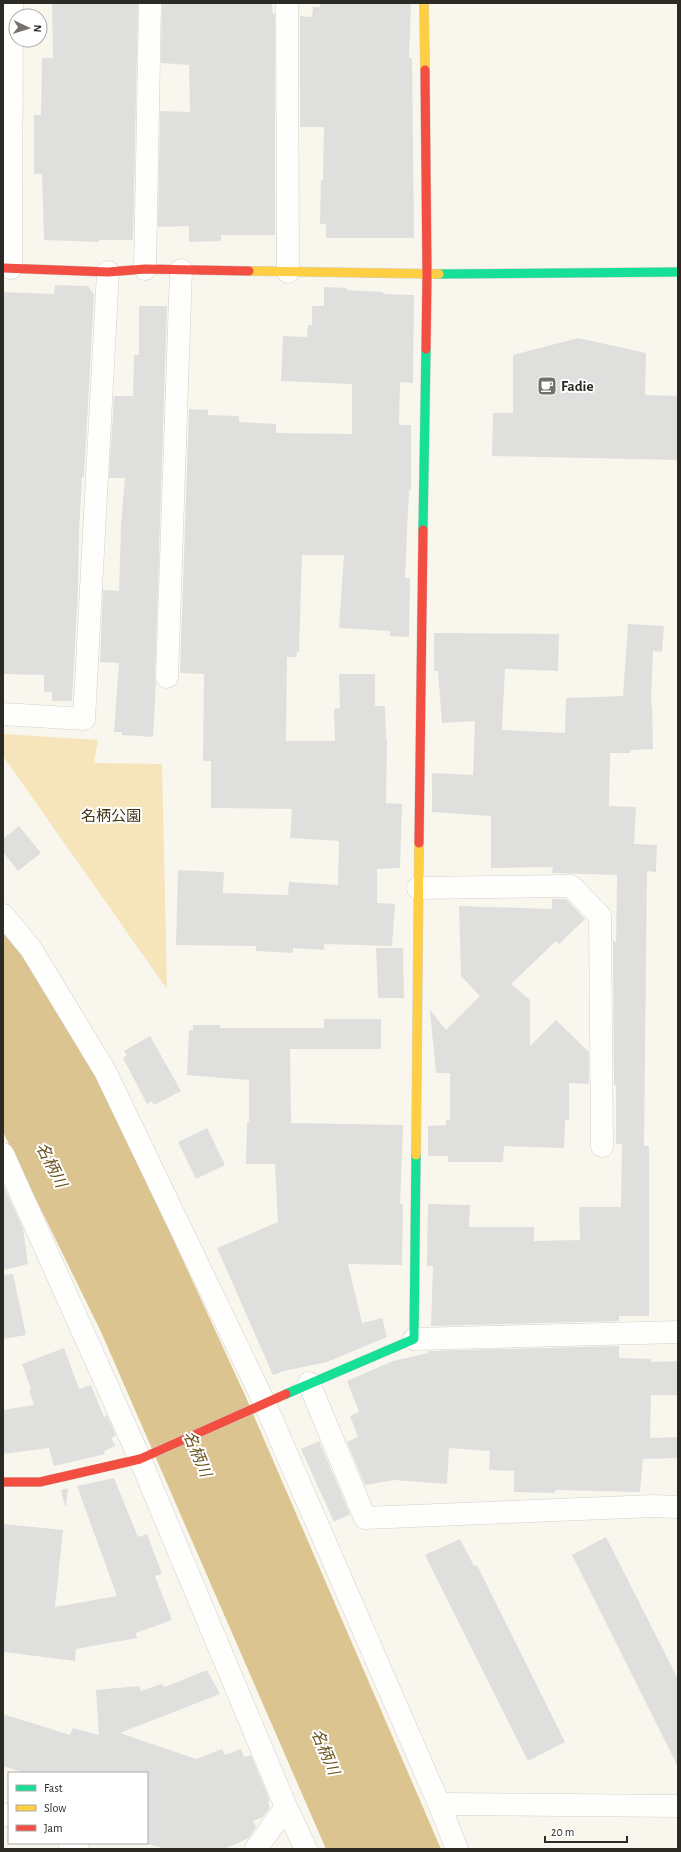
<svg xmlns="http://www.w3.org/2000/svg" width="681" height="1852" viewBox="0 0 681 1852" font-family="'Alegreya Sans','Noto Sans JP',sans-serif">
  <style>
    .green { fill: #f6e4bb }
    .water { fill: #dbc490 }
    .building { fill: #dfe0de }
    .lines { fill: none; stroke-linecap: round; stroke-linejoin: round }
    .street-casing { stroke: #d2d0ca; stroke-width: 23 }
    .fast-casing { stroke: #d2d0ca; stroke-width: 10 }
    .slow-casing { stroke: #d2d0ca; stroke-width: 10 }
    .jam-casing { stroke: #d2d0ca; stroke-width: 10 }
    .street { stroke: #fefefc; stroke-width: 22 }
    .fast { stroke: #16e098; stroke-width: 9 }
    .slow { stroke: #ffcf43; stroke-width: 9 }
    .jam { stroke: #f24e42; stroke-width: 9 }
    .labels { text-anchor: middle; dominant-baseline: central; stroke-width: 4; stroke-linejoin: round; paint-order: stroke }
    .poi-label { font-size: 15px; font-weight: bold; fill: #2c2a24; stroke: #fff; text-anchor: start }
    .park-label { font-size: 15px; fill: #3f3212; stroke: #fff }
    .water-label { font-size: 16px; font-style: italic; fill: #6a541e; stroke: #fff }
  </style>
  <rect width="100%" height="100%" fill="#f9f6ee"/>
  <polygon class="green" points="3,734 98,740 94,763 162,764 167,989 3,756"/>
  <polygon class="water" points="3,930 19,950 94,1067 244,1393 441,1849 326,1849 102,1334 3,1132"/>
  <g class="building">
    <polygon points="52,3 138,3 133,240 99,240 99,242 44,240 42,174 34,174 34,115 41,115 42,58 53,58"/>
    <polygon points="162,3 272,3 273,14 275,14 275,235 221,235 221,241 189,242 189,226 158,227 160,111 190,112 189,65 161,63"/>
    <polygon points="320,3 411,3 409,58 412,58 414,238 326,238 326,224 320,224 321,180 323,180 324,127 300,127 300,16 312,17 313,7 320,7"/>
    <polygon points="55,285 88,286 94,294 84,477 82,477 79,533 78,589 72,701 52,701 52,692 44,692 44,675 3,674 3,292 54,294"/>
    <polygon points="324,287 347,288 347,290 383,292 383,294 414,295 413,383 400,382 399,425 411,425 411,490 409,490 405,578 410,578 409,637 390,636 390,631 339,628 344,555 302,555 299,652 297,652 296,657 287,657 286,741 335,741 334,709 340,708 339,674 375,674 375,706 385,706 386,739 387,739 386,803 402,804 400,868 377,869 377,903 395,904 392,946 324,944 324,950 293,948 293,953 256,951 256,946 176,945 178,870 224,872 223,893 288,895 289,882 338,885 339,841 290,838 292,809 211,808 211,761 203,761 204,674 180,673 189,409 208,410 208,415 239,416 239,422 276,424 276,433 352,434 352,384 281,381 283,336 307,337 308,325 312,325 312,306 324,306"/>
    <polygon points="139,306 167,306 155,677 156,683 153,737 122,735 122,732 114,732 119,663 100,662 103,590 119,591 121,525 125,478 109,478 114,396 133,396 134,355 139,355"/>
    <polygon points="578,338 646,353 645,395 678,396 678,460 492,456 493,413 513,413 513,355"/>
    <polygon points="628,624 664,626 662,652 653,651 651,705 652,705 653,749 631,750 630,753 610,753 609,806 636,807 634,844 657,845 656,872 647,871 644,1146 649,1146 649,1316 619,1316 619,1321 431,1326 433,1266 427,1266 428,1204 470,1205 469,1227 534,1227 534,1241 580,1240 579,1207 621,1207 622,1144 616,1144 616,1085 614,1085 613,939 616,943 617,875 552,873 553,867 491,868 491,816 432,812 432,773 473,775 475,721 442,723 438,671 434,671 434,633 559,634 558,671 505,669 502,730 565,733 566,698 623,696"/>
    <polygon points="19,826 41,853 18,871 3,852 3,839"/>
    <polygon points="552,899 566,899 585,919 559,944 556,941 511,984 530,1000 530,1046 556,1020 589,1052 589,1084 569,1083 569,1120 565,1120 564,1148 504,1146 503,1162 448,1162 448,1156 428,1156 428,1126 446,1125 446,1120 450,1120 450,1073 436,1073 430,1010 446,1030 480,996 461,976 459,906 552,909"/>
    <polygon points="376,948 403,948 404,998 378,998"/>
    <polygon points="324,1019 381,1019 381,1049 290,1049 291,1123 403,1125 400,1204 403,1204 402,1265 348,1264 362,1323 382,1318 387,1337 327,1362 284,1371 273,1375 217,1248 278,1222 275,1164 246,1164 247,1122 249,1122 249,1080 187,1075 189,1030 193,1030 193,1025 220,1025 220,1028 324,1028"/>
    <polygon points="150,1036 181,1091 154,1105 152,1101 147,1104 123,1058 127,1055 124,1051"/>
    <polygon points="207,1128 225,1165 196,1179 178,1142"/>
    <polygon points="3,1185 23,1228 28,1264 3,1270"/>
    <polygon points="13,1274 26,1335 3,1339 3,1275"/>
    <polygon points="619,1346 619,1358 651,1359 651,1362 678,1361 678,1395 651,1395 650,1438 678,1437 678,1458 643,1459 640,1492 555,1490 555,1493 514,1492 514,1471 489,1470 490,1451 449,1448 447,1484 394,1480 365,1485 347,1442 358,1437 350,1416 359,1412 347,1381 393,1361 428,1353 428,1351"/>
    <polygon points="64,1348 79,1389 91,1385 104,1417 107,1415 116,1436 111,1438 115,1446 104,1451 105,1454 54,1466 49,1448 3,1454 3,1410 34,1405 29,1390 31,1389 22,1364"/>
    <polygon points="319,1441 350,1514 334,1522 301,1449"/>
    <polygon points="114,1478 138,1537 147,1534 162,1574 155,1576 172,1620 136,1633 137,1638 76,1649 75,1661 3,1652 3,1524 63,1530 55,1607 117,1596 77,1486"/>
    <polygon points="68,1488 66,1506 65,1506 61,1490"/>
    <polygon points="606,1537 678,1679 678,1767 572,1555"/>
    <polygon points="460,1539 474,1566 477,1565 565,1742 528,1761 425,1555"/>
    <polygon points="207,1670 220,1694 120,1733 196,1759 222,1749 225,1755 241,1749 244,1757 251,1755 270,1801 268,1802 270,1808 263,1817 253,1821 256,1827 249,1838 224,1849 166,1849 147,1844 147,1773 25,1773 3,1766 3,1714 70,1735 73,1728 99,1735 96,1690 139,1686 141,1691 161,1684 165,1687"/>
  </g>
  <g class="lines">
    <g class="street-casing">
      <g id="street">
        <polyline points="287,3 288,272"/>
        <polyline points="11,268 12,3"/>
        <polyline points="145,269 150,3"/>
        <polyline points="167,677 181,270"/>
        <polyline points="3,714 84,719 108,272"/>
        <polyline points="418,888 571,886 600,916 602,1146"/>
        <polyline points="3,915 31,949 105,1071 265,1404 439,1804 457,1849"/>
        <polyline points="3,1154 140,1459 286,1807 256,1849"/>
        <polyline points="414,1339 678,1332"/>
        <polyline points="309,1383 365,1518 654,1506 678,1507"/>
        <polyline points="439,1804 678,1806"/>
        <polyline points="286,1807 306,1849"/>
        <polyline points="3,1814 9,1816"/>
        <polyline points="69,1843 78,1849"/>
      </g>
    </g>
    <g class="fast-casing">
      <g id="fast">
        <polyline points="439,274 678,272"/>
        <polyline points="423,530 426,349"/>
        <polyline points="286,1394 414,1339 416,1155"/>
      </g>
    </g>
    <g class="slow-casing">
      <g id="slow">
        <polyline points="424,3 425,70"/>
        <polyline points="249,271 439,274"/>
        <polyline points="416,1155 419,843"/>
      </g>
    </g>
    <g class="jam-casing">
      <g id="jam">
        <polyline points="425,70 427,274 426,349"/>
        <polyline points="3,268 108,272 145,269 249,271"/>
        <polyline points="419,843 423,530"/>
        <polyline points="3,1482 40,1482 140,1459 286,1394"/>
      </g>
    </g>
    <use href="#street" class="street"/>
    <use href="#fast" class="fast"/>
    <use href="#slow" class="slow"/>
    <use href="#jam" class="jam"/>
  </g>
  <defs>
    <g id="cafe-square" transform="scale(1)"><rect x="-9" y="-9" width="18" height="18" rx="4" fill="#74716b" stroke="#fff"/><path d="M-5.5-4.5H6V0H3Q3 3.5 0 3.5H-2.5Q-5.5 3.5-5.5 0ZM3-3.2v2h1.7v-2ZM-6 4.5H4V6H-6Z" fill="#fff"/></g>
  </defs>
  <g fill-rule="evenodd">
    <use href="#cafe-square" x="547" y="386"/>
  </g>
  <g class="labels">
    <g class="poi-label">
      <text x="561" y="386">Fadie</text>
    </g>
    <g class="park-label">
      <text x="111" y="816">名柄公園</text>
    </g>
    <g class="water-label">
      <text transform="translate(51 1165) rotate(63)">名柄川</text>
      <text transform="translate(197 1454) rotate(67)">名柄川</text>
      <text transform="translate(325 1752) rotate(67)">名柄川</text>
    </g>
  </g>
  <rect width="681" height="1852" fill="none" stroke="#2c2a24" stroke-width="8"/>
  <rect x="8" y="1772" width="140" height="72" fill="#ffffff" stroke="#abaaa7"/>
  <rect x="16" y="1785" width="20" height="6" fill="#16e098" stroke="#abaaa7"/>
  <text x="44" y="1792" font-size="12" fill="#2c2a24">Fast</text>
  <rect x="16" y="1805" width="20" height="6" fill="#ffcf43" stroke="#abaaa7"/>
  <text x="44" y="1812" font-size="12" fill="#2c2a24">Slow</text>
  <rect x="16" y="1825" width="20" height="6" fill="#f24e42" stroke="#abaaa7"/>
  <text x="44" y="1832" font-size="12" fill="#2c2a24">Jam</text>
  <g transform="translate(28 28) rotate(94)"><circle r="19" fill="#ffffff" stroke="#abaaa7"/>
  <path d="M0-3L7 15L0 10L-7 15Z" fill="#74716b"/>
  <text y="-6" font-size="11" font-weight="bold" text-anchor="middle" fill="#2c2a24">N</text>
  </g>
  <path d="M545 1836v6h82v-6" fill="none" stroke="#2c2a24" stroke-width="2"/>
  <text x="551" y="1836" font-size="12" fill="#2c2a24" stroke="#ffffff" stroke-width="3" paint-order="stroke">20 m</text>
</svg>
